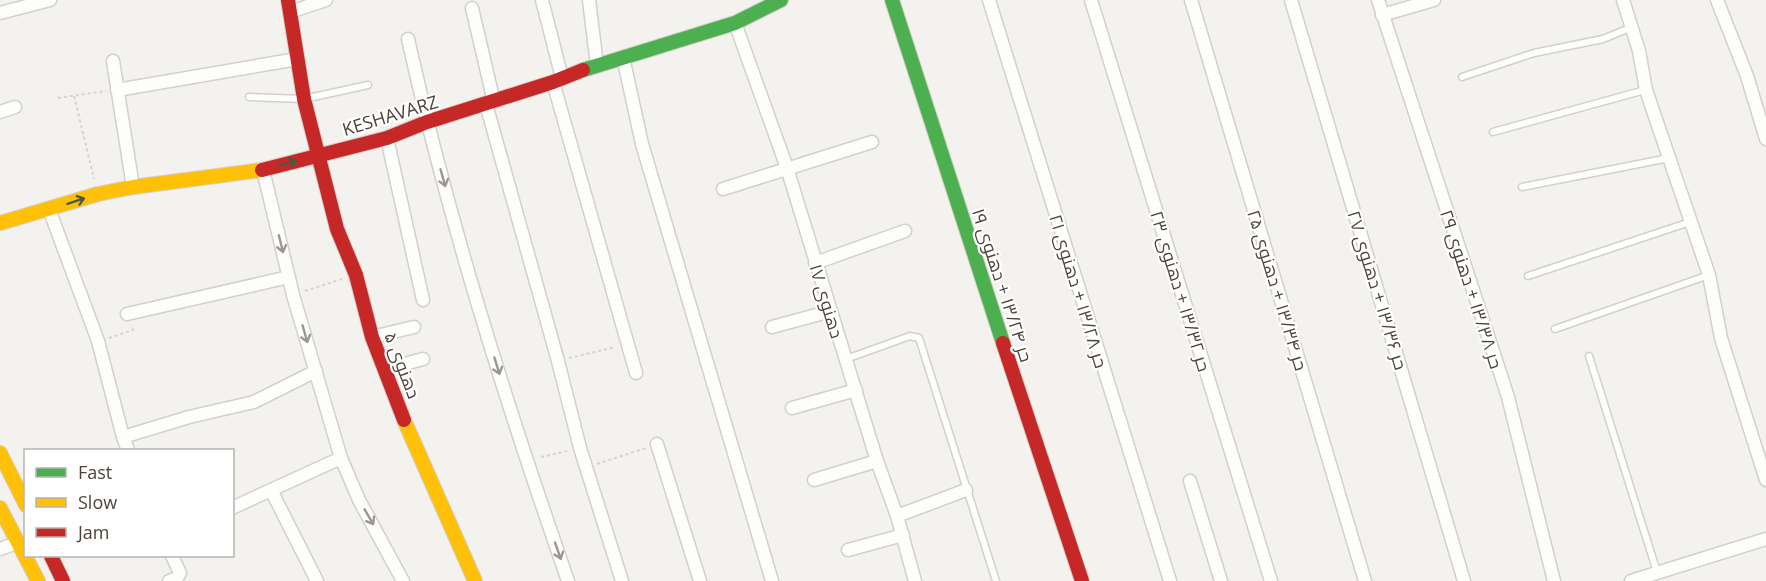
<svg xmlns="http://www.w3.org/2000/svg" width="1766" height="581" viewBox="0 0 1766 581" font-family="'Open Sans',Cairo,sans-serif">
  <style>
    .lines { fill: none; stroke-linecap: round; stroke-linejoin: round }
    .lane-casing { stroke: #d2d0cb; stroke-width: 9 }
    .street-casing { stroke: #d2d0cb; stroke-width: 15 }
    .fast-casing { stroke: #d3cfc5; stroke-width: 16 }
    .slow-casing { stroke: #d3cfc5; stroke-width: 16 }
    .jam-casing { stroke: #d3cfc5; stroke-width: 16 }
    .path { stroke: #d3d2cc; stroke-width: 2; stroke-dasharray: 3 3; stroke-linecap: butt }
    .lane { stroke: #fdfdfc; stroke-width: 6 }
    .street { stroke: #fdfdfc; stroke-width: 12 }
    .fast { stroke: #4caf50; stroke-width: 14 }
    .slow { stroke: #ffc107; stroke-width: 14 }
    .jam { stroke: #c62828; stroke-width: 14 }
    .oneway { stroke: #4b593e }
    .oneway2 { stroke: #9b9791 }
    .labels { text-anchor: middle; dominant-baseline: central; stroke-width: 4.5; stroke-linejoin: round; paint-order: stroke }
    .street-label { font-size: 18px; fill: #4b4439; stroke: #fff }
  </style>
  <rect width="100%" height="100%" fill="#f4f2ee"/>
  <g class="lines">
    <g class="lane-casing">
      <g id="lane">
        <polyline points="1462,77 1534,53 1603,39 1632,27"/>
        <polyline points="249,97 304,99 368,85"/>
        <polyline points="1493,132 1645,90"/>
        <polyline points="1522,187 1669,158"/>
        <polyline points="1528,276 1690,222"/>
        <polyline points="1555,329 1709,275"/>
        <polyline points="1589,356 1657,572"/>
        <polyline points="846,359 910,336 919,338 996,581"/>
      </g>
    </g>
    <g class="street-casing">
      <g id="street">
        <polyline points="542,0 562,78"/>
        <polyline points="589,0 597,65"/>
        <polyline points="989,0 1170,581"/>
        <polyline points="1091,0 1271,581"/>
        <polyline points="1191,0 1365,581"/>
        <polyline points="1291,0 1464,581"/>
        <polyline points="1378,0 1508,397 1554,581"/>
        <polyline points="1623,0 1639,51 1646,90 1709,275 1721,338 1766,480"/>
        <polyline points="1717,0 1747,76 1766,139"/>
        <polyline points="472,8 494,102"/>
        <polyline points="290,12 326,0"/>
        <polyline points="0,13 50,0"/>
        <polyline points="1382,15 1434,0"/>
        <polyline points="735,23 787,168 877,461 897,516 915,581"/>
        <path d="M408 39C449 223 506 403 568 581"/>
        <polyline points="623,57 642,144 772,581"/>
        <polyline points="113,61 133,187"/>
        <polyline points="553,82 636,373"/>
        <polyline points="117,90 297,59"/>
        <polyline points="486,104 558,361 580,448 622,581"/>
        <polyline points="0,112 15,107"/>
        <polyline points="387,138 423,300"/>
        <polyline points="263,170 293,295 341,458 359,500 403,581"/>
        <polyline points="723,189 872,142"/>
        <polyline points="49,209 98,341 123,437 128,450"/>
        <polyline points="815,263 905,231"/>
        <polyline points="127,314 289,277"/>
        <polyline points="772,327 831,311"/>
        <polyline points="372,337 414,327"/>
        <polyline points="386,369 423,359"/>
        <polyline points="792,408 856,390"/>
        <polyline points="123,437 189,417 254,402 316,371"/>
        <polyline points="657,444 700,581"/>
        <polyline points="814,480 877,461"/>
        <polyline points="1190,481 1221,581"/>
        <polyline points="271,490 341,458"/>
        <polyline points="232,508 271,490 317,581"/>
        <polyline points="897,516 966,490"/>
        <polyline points="0,549 17,543"/>
        <polyline points="848,550 903,535"/>
        <polyline points="169,581 177,578 180,573 172,556"/>
        <polyline points="1631,581 1766,539"/>
      </g>
    </g>
    <g class="fast-casing">
      <g id="fast">
        <polyline points="892,0 1003,343"/>
        <polyline points="583,70 735,23 781,0"/>
      </g>
    </g>
    <g class="slow-casing">
      <g id="slow">
        <polyline points="0,223 98,194 133,187 262,170"/>
        <polyline points="404,420 475,581"/>
        <polyline points="0,453 26,505"/>
        <polyline points="0,508 38,581"/>
      </g>
    </g>
    <g class="jam-casing">
      <g id="jam">
        <polyline points="288,0 304,99 337,229 356,275 372,337 404,420"/>
        <polyline points="262,170 387,138 427,122 553,82 583,70"/>
        <polyline points="1003,343 1082,581"/>
        <polyline points="51,556 63,581"/>
      </g>
    </g>
    <g class="path">
      <polyline points="74,96 94,179"/>
      <polyline points="58,98 106,91"/>
      <polyline points="305,291 342,279"/>
      <polyline points="109,338 133,330 131,325"/>
      <polyline points="569,358 616,347"/>
      <polyline points="541,457 567,451"/>
      <polyline points="597,464 646,448"/>
    </g>
    <use href="#lane" class="lane"/>
    <use href="#street" class="street"/>
    <use href="#fast" class="fast"/>
    <use href="#slow" class="slow"/>
    <use href="#jam" class="jam"/>
  </g>
  <defs><path id="oneway-shaft" d="M-6 0H5M1.5-3L5.5 0L1.5 3" fill="none" stroke-width="1.6" stroke-linecap="round" stroke-linejoin="round" transform="scale(1.5)"/></defs>
  <g class="oneway">
    <use href="#oneway-shaft" transform="translate(288 163) rotate(-15)"/>
    <use href="#oneway-shaft" transform="translate(76 201) rotate(-18)"/>
  </g>
  <g class="oneway2">
    <use href="#oneway-shaft" transform="translate(443 178) rotate(74)"/>
    <use href="#oneway-shaft" transform="translate(281 244) rotate(76)"/>
    <use href="#oneway-shaft" transform="translate(305 334) rotate(74)"/>
    <use href="#oneway-shaft" transform="translate(497 366) rotate(73)"/>
    <use href="#oneway-shaft" transform="translate(369 517) rotate(60)"/>
    <use href="#oneway-shaft" transform="translate(558 551) rotate(71)"/>
  </g>
  <g class="labels">
    <g class="street-label">
      <text transform="translate(390 115) rotate(-17)">KESHAVARZ</text>
      <text transform="translate(1003 285) rotate(72)">حر ۱۳/۲۴ + دهنوی ۱۹</text>
      <text transform="translate(1472 289) rotate(72)">حر ۱۳/۳۸ + دهنوی ۲۹</text>
      <text transform="translate(1278 290) rotate(73)">حر ۱۳/۳۴ + دهنوی ۲۵</text>
      <text transform="translate(1378 290) rotate(73)">حر ۱۳/۳۶ + دهنوی ۲۷</text>
      <text transform="translate(1079 291) rotate(73)">حر ۱۳/۲۸ + دهنوی ۲۱</text>
      <text transform="translate(1181 291) rotate(73)">حر ۱۳/۳۲ + دهنوی ۲۳</text>
      <text transform="translate(827 301) rotate(73)">دهنوی ۱۷</text>
      <text transform="translate(403 365) rotate(69)">دهنوی ۵</text>
    </g>
  </g>
  <rect x="24" y="449" width="210" height="108" fill="#ffffff" stroke="#b7b4b0" stroke-width="1.5"/>
  <rect x="36" y="468" width="30" height="9" fill="#4caf50" stroke="#b7b4b0" stroke-width="1.5"/>
  <text x="78" y="479" font-size="18" fill="#4b4439">Fast</text>
  <rect x="36" y="498" width="30" height="9" fill="#ffc107" stroke="#b7b4b0" stroke-width="1.5"/>
  <text x="78" y="509" font-size="18" fill="#4b4439">Slow</text>
  <rect x="36" y="528" width="30" height="9" fill="#c62828" stroke="#b7b4b0" stroke-width="1.5"/>
  <text x="78" y="539" font-size="18" fill="#4b4439">Jam</text>
</svg>
